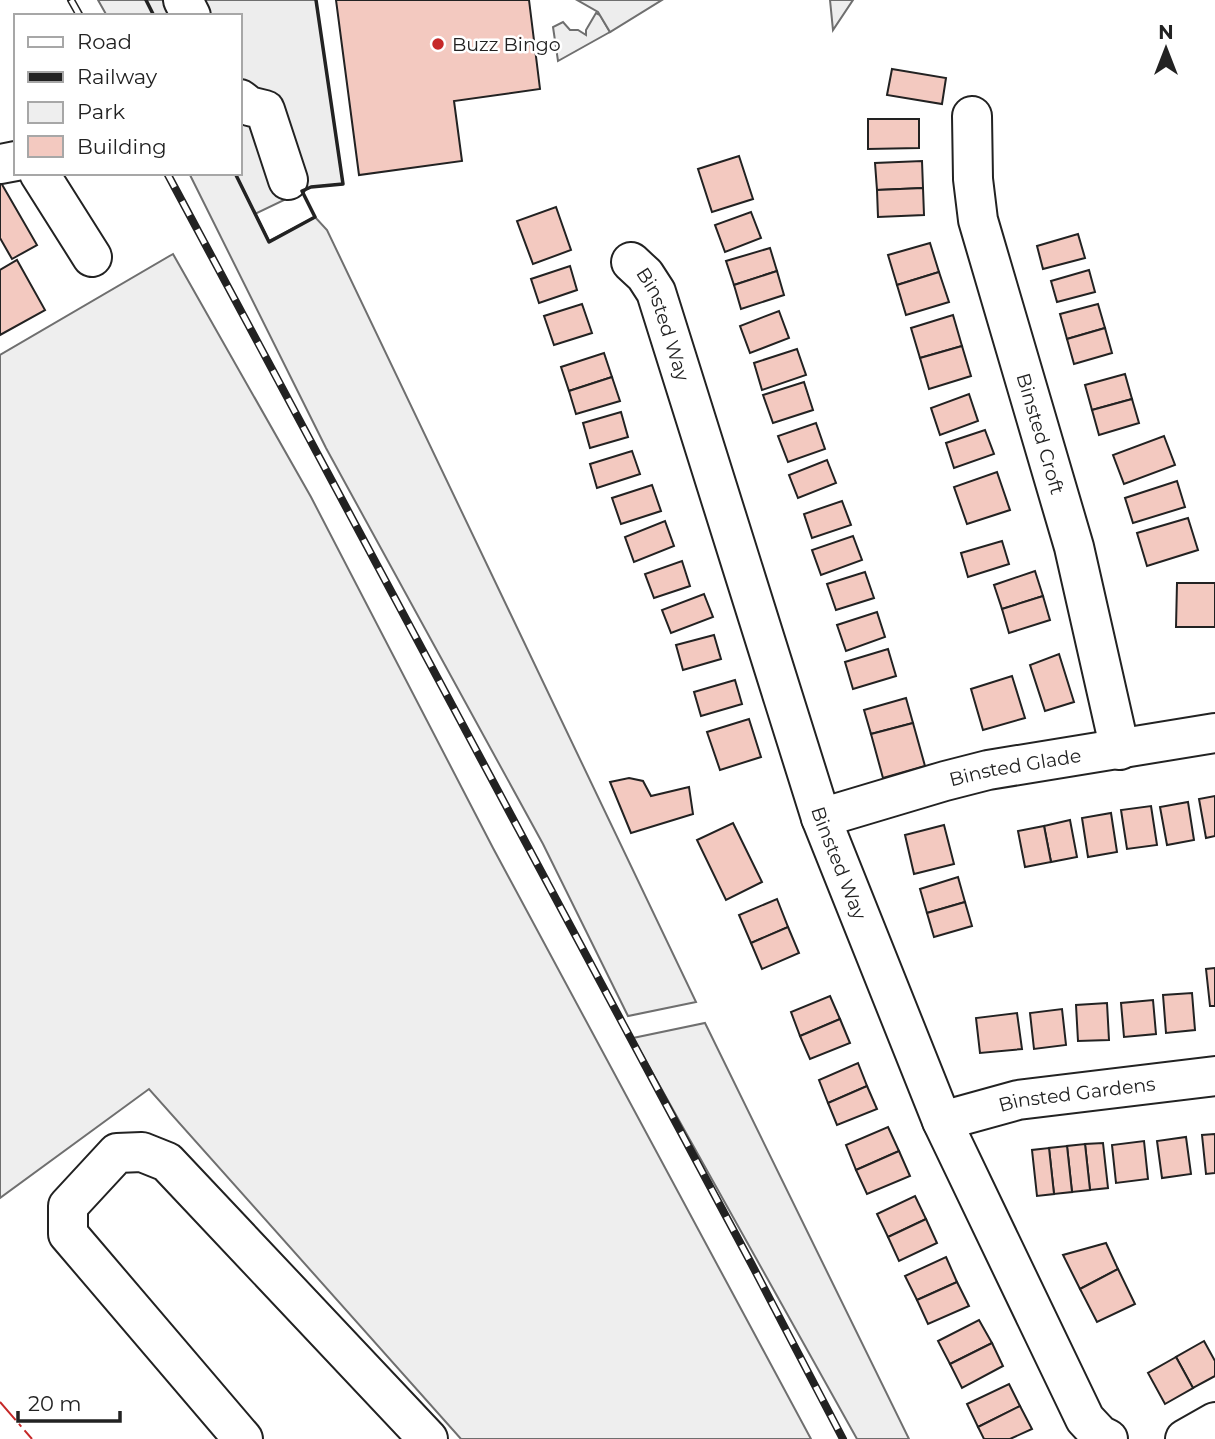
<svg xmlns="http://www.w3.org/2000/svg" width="1215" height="1439" viewBox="0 0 1215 1439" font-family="Montserrat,sans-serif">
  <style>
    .green { fill: #eee; stroke: #6f6f6f; stroke-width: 2 }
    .parking { fill: #ededed; stroke: #6f6f6f; stroke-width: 2 }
    .building { fill: #f3c9c0; stroke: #222; stroke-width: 2 }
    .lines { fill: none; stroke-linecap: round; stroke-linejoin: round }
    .minor-casing { stroke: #222; stroke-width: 42 }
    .minor { stroke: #fff; stroke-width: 38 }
    .rail-casing { stroke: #222; stroke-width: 8 }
    .rail { stroke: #fff; stroke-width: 5; stroke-dasharray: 16; stroke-linecap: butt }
    .wall { stroke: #222; stroke-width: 3.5 }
    .power { stroke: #c62828; stroke-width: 2; stroke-dasharray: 24 5 3.5 5; stroke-linecap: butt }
    .poi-dot { fill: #c62828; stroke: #fff; stroke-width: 2.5 }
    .labels { text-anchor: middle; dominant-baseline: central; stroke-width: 5; stroke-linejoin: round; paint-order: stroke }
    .poi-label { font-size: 19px; fill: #222; stroke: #fff; text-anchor: start }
    .street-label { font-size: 19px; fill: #222; stroke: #fff }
  </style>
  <rect width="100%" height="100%" fill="#fff"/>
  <g class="green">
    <polygon points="98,0 146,0 154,16 107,16"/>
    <polygon points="830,0 853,0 833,30"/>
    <polygon points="596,13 600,15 610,32 558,61 553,27 563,22 570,30 578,30 586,35 586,30"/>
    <polygon points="189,173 235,173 269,241 315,217 327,230 696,1002 628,1016 543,844 326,448"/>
    <polygon points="173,254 311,497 493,848 811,1439 461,1439 149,1089 0,1198 0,355"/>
    <polygon points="705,1023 909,1439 857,1439 633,1038"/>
  </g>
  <g class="parking">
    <polygon points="146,0 316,0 343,184 311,187 255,214 235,173 240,173 240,16 154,16"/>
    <polygon points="577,0 662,0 610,32 598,12"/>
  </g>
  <g class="building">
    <polygon points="336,0 529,0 540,89 454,101 462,161 359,175"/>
    <polygon points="892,69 946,78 942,104 887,95"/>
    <polygon points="868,119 919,119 919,148 868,149"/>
    <polygon points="739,156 753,199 712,212 698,169"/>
    <polygon points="922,161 923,188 877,190 875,163"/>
    <polygon points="0,181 37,245 12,259 0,238"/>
    <polygon points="923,188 924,215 878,217 877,190"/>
    <polygon points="556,207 571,250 533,264 517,221"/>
    <polygon points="751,212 761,238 725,252 715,225"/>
    <polygon points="1078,234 1085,258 1043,269 1037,246"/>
    <polygon points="930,243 939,272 897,285 888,255"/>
    <polygon points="770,248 777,271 734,285 726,261"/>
    <polygon points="17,260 45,310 0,335 0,270"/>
    <polygon points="570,266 577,290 539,303 531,279"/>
    <polygon points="1089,270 1095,292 1057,302 1051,281"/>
    <polygon points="777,271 784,295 741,309 734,285"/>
    <polygon points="939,272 949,302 906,315 897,285"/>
    <polygon points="582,304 592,333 554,345 544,316"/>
    <polygon points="1098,304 1105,328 1067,339 1060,314"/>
    <polygon points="779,311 789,338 750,353 740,326"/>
    <polygon points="953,315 962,346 920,358 911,328"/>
    <polygon points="1105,328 1112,353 1074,364 1067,339"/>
    <polygon points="962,346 971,376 929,389 920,358"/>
    <polygon points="797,349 806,375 762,390 754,363"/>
    <polygon points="604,353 612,377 569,391 561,367"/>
    <polygon points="1125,374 1132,399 1092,410 1085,385"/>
    <polygon points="612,377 620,401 576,414 569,391"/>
    <polygon points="804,382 813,410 773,423 763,395"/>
    <polygon points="969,394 978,421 940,435 931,408"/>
    <polygon points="1132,399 1139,423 1099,435 1092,410"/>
    <polygon points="621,412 628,437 590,448 583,423"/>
    <polygon points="816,423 825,449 788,462 778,436"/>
    <polygon points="985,430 994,454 954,468 946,443"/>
    <polygon points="1164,436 1175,465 1124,484 1113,455"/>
    <polygon points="632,451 640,474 597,488 590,464"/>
    <polygon points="827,460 836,483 798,498 789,475"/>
    <polygon points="997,472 1010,510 967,524 954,487"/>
    <polygon points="1177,481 1185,507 1133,523 1125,498"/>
    <polygon points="652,485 661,511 621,524 612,498"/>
    <polygon points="842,501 851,525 812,538 804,514"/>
    <polygon points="1188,518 1198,550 1147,566 1137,533"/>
    <polygon points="665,521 674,546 634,562 625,537"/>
    <polygon points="853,536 862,560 821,575 812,550"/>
    <polygon points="1002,541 1009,564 968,577 961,553"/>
    <polygon points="682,561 690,586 654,598 645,574"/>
    <polygon points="1035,571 1043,596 1002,609 994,585"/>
    <polygon points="865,572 874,598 836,610 827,584"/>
    <polygon points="1177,583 1215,583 1215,627 1176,627"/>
    <polygon points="704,594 713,617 671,633 662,610"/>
    <polygon points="1043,596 1050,620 1009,633 1002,609"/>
    <polygon points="877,612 885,637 846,651 837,625"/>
    <polygon points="714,635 721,659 683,670 676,645"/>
    <polygon points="888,649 896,676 853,689 845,662"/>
    <polygon points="1059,654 1074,702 1045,711 1030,665"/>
    <polygon points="1012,676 1025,718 983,730 971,689"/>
    <polygon points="735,680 742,704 701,716 694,692"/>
    <polygon points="906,698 913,723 871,734 864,710"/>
    <polygon points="749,719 761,757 720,770 707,732"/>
    <polygon points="913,723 925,766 883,778 871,734"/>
    <polygon points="629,778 643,781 651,796 689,787 693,814 631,833 610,782"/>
    <polygon points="1215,796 1215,836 1206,838 1199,799"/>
    <polygon points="1188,802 1194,840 1167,845 1160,807"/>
    <polygon points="1151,806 1157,845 1127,849 1121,810"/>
    <polygon points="1111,813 1117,852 1088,857 1082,818"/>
    <polygon points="1070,820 1077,857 1051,862 1044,826"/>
    <polygon points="733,823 762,882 726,900 697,840"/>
    <polygon points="944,825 954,864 914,874 905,835"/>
    <polygon points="1044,826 1051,862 1025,867 1018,831"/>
    <polygon points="958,877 965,902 927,913 920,889"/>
    <polygon points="777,899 788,927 751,943 739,915"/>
    <polygon points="965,902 972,926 934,937 927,913"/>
    <polygon points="788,927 799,953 762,969 751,943"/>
    <polygon points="1215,968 1215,1006 1210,1006 1206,969"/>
    <polygon points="1192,993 1195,1030 1166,1033 1163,995"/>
    <polygon points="830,996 840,1019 800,1036 791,1012"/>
    <polygon points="1153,1000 1156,1034 1124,1037 1121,1003"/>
    <polygon points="1107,1003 1109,1040 1078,1041 1076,1005"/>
    <polygon points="1062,1009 1066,1045 1034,1049 1030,1013"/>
    <polygon points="1017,1013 1022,1049 980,1053 976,1018"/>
    <polygon points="840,1019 850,1043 810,1059 800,1036"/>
    <polygon points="858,1063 867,1086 828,1103 819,1080"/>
    <polygon points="867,1086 877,1109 837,1125 828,1103"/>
    <polygon points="888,1127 899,1151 856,1170 846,1145"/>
    <polygon points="1215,1134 1215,1173 1206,1174 1202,1135"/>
    <polygon points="1186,1137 1191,1174 1162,1178 1157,1141"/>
    <polygon points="1144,1141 1148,1179 1116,1183 1112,1145"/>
    <polygon points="1103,1143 1108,1188 1090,1190 1085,1144"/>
    <polygon points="1085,1144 1090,1190 1072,1192 1067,1146"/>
    <polygon points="1067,1146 1072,1192 1054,1194 1049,1148"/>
    <polygon points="1049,1148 1054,1194 1037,1196 1032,1150"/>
    <polygon points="899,1151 910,1176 867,1194 856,1170"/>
    <polygon points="915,1196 926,1219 888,1237 877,1214"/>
    <polygon points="926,1219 937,1243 899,1261 888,1237"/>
    <polygon points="1106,1243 1118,1269 1080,1289 1063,1255"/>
    <polygon points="946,1257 957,1282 917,1300 905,1276"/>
    <polygon points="1118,1269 1135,1304 1097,1322 1080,1289"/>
    <polygon points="957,1282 969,1306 928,1324 917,1300"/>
    <polygon points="979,1320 992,1343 950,1364 938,1341"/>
    <polygon points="1204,1341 1215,1361 1215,1376 1193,1388 1176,1357"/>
    <polygon points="992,1343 1003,1366 962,1388 950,1364"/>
    <polygon points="1176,1357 1193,1388 1165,1404 1148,1373"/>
    <polygon points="1009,1384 1020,1406 978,1427 967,1404"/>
    <polygon points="1020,1406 1032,1429 1010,1439 984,1439 978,1427"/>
  </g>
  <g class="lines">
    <g class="minor-casing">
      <g id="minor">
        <polyline points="183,0 191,16"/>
        <polyline points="240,99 249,106 265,110 288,180"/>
        <path id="s1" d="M972 116 973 179 978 220 1074 547 1120 750"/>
        <polyline points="0,164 16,161"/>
        <polyline points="39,173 92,257"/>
        <path id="s2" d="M631 262 645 275 656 292 821 818 942 1121 1085 1419 1100 1435 1108 1439"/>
        <path id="s3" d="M821 818 945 781 988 770 1215 733"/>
        <path id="s4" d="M942 1121 1018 1100 1215 1076"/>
        <polyline points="243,1439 68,1234 68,1206 117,1153 142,1152 167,1162 428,1439"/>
        <polyline points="1185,1439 1215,1422"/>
      </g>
    </g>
    <use href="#minor" class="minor"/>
    <g class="rail-casing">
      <g id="rail">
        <polyline points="71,0 80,16"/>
        <polyline points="167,173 751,1263 843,1439"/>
      </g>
    </g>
    <use href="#rail" class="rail"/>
    <g class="wall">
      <polyline points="146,0 154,16"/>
      <polyline points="235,173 269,242 315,217 302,191 311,187 343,184 316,0"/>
    </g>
    <polyline class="power" points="0,1402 32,1439"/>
  </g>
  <circle class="poi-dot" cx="438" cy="44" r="7"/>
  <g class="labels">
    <g class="poi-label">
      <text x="452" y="44">Buzz Bingo</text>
    </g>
    <g class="street-label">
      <text stroke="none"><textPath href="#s2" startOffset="72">Binsted Way</textPath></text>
      <text stroke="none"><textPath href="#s1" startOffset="327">Binsted Croft</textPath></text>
      <text stroke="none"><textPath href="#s3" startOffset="201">Binsted Glade</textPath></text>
      <text stroke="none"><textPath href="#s2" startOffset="639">Binsted Way</textPath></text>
      <text stroke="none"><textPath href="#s4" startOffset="138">Binsted Gardens</textPath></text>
    </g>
  </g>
  <rect x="14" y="14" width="228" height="161" fill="#ffffff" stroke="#a7a7a7" stroke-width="2"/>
  <rect x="28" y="37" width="35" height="10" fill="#ffffff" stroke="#a7a7a7" stroke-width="2"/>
  <text x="77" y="49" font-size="21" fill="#222222">Road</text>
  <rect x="28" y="72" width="35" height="10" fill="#222222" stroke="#a7a7a7" stroke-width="2"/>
  <text x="77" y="84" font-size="21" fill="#222222">Railway</text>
  <rect x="28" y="102" width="35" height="21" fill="#eeeeee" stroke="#a7a7a7" stroke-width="2"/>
  <text x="77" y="119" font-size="21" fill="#222222">Park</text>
  <rect x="28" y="136" width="35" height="21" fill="#f3c9c0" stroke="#a7a7a7" stroke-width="2"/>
  <text x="77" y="154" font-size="21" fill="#222222">Building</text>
  <g transform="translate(1166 49)" stroke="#ffffff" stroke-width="5" paint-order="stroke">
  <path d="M0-5L12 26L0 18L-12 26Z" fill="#222222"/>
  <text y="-10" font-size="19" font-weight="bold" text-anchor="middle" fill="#222222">N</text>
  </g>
  <path d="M18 1411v10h102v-10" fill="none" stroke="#222222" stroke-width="3.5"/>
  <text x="28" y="1411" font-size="21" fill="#222222" stroke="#ffffff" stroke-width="5" paint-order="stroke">20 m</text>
</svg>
